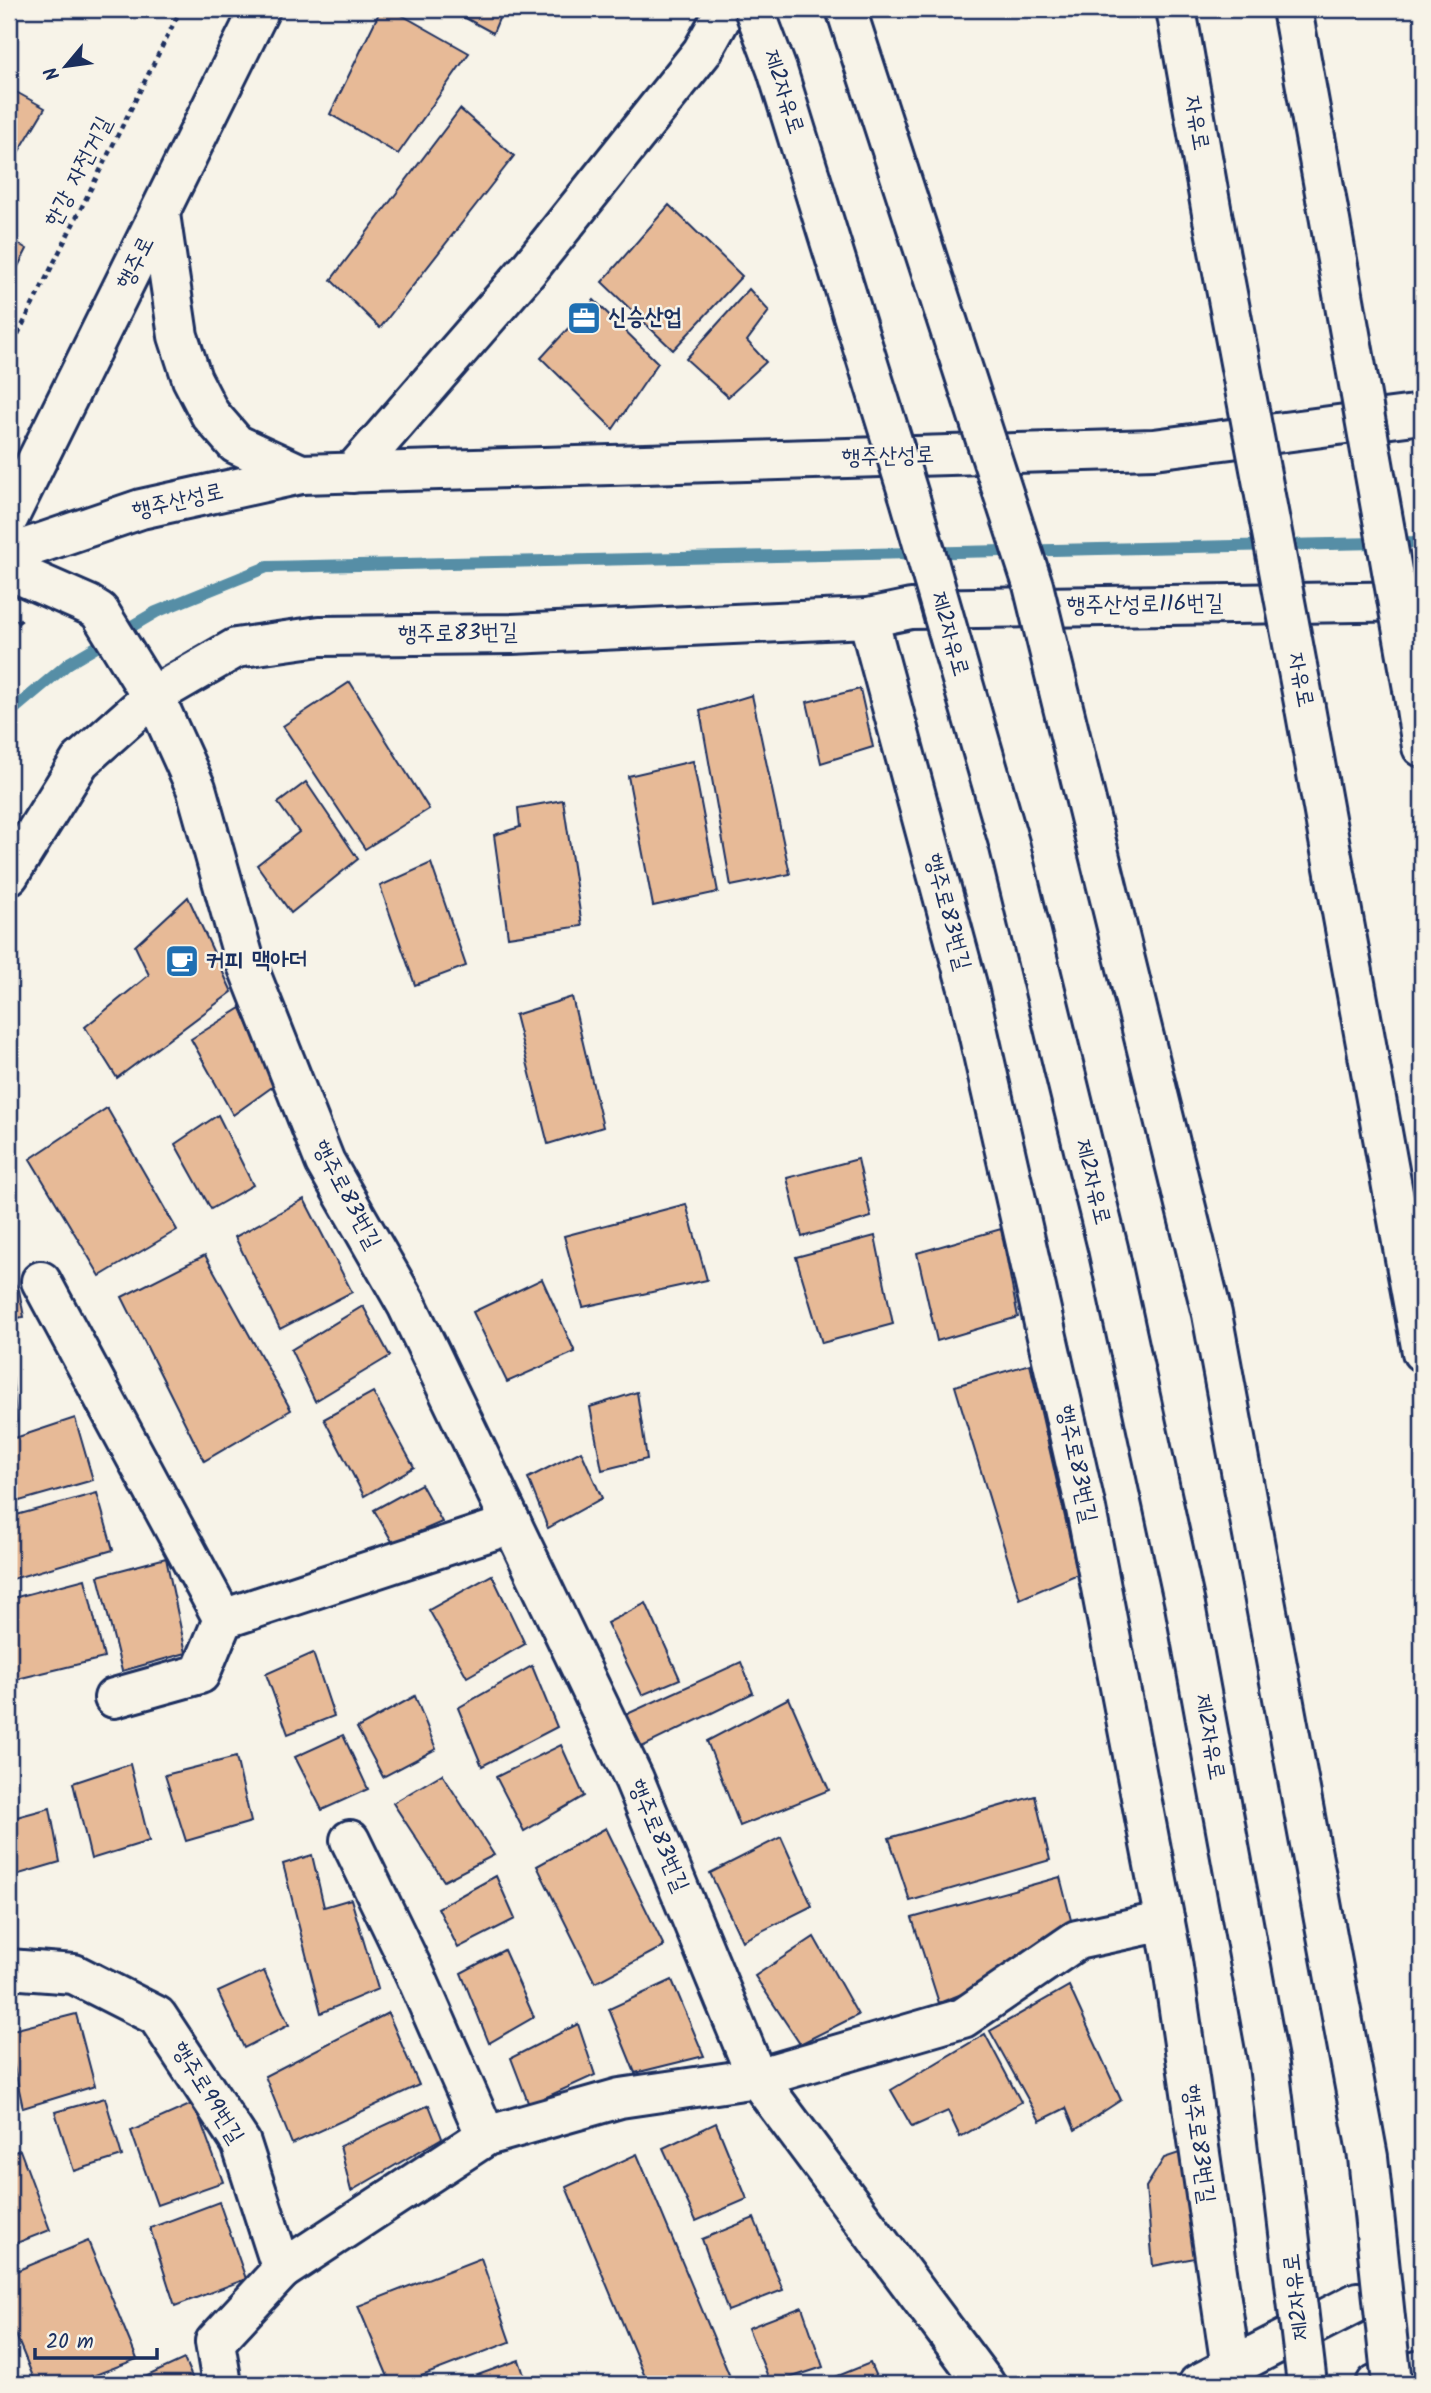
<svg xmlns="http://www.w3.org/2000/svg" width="1431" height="2393" viewBox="0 0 1431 2393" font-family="Kalam,'Poor Story',sans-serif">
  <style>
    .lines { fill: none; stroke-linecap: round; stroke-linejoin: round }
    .stream { stroke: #568ea6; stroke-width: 12 }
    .building { fill: #e7ba97; stroke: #1b2f5e; stroke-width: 2 }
    .minor-casing { stroke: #1b2f5e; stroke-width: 44 }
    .secondary-casing { stroke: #1b2f5e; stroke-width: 44 }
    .trunk-casing { stroke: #1b2f5e; stroke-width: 44 }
    .path { stroke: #1b2f5e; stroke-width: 4.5; stroke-dasharray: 5 5; stroke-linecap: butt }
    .minor { stroke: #f7f3e8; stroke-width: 38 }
    .secondary { stroke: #f7f3e8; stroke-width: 38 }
    .trunk { stroke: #f7f3e8; stroke-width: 38 }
    .trunk-bridge-casing { stroke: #1b2f5e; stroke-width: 44; stroke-linecap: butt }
    .trunk-bridge { stroke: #f7f3e8; stroke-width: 38 }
    .labels { text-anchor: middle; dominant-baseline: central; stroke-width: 5; stroke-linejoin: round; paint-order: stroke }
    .street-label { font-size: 23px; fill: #1b2f5e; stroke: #f7f3e8 }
    .poi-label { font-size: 23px; font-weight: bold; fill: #1b2f5e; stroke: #f7f3e8; text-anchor: start }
  </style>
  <rect width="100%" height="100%" fill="#f7f3e8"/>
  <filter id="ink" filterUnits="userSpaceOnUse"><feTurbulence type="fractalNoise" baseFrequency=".0143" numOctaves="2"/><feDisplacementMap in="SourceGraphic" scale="14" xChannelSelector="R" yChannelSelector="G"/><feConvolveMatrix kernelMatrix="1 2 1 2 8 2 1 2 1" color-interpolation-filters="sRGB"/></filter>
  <g filter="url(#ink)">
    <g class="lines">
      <polyline class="stream" points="9,717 13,710 69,663 156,612 267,567 1422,542"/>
    </g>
    <g class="building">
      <polygon points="381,9 391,9 469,53 398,154 330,114"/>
      <polygon points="449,9 503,9 493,33"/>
      <polygon points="9,88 45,108 9,168"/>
      <polygon points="460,109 514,156 380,328 331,280"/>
      <polygon points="669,205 742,276 673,350 602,282"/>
      <polygon points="9,238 27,249 9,284"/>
      <polygon points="749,289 769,311 747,341 766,362 728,397 686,359"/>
      <polygon points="594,300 658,363 613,429 541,358"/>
      <polygon points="350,682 429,809 365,849 283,726"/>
      <polygon points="860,689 873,747 821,763 807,702"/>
      <polygon points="752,695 790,874 731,886 700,711"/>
      <polygon points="693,761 718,892 653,906 628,776"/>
      <polygon points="306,782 358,859 291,913 257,865 299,832 278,803"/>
      <polygon points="563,800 582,926 508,937 494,835 520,827 518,808"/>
      <polygon points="431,863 466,966 415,985 380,886"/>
      <polygon points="188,897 232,992 117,1078 85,1027 149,975 135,946"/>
      <polygon points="572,997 603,1127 548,1144 515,1015"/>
      <polygon points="241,1008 275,1085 233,1115 191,1039"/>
      <polygon points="107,1108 177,1230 100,1276 30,1159"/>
      <polygon points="218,1115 253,1185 211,1209 175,1144"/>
      <polygon points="858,1159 871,1217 802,1237 787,1178"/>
      <polygon points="304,1199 352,1292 280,1329 235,1237"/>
      <polygon points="686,1204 707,1280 583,1307 564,1236"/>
      <polygon points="1001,1229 1018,1317 937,1341 917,1253"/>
      <polygon points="875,1236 893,1324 822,1343 796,1257"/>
      <polygon points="205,1255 291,1410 204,1461 122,1297"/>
      <polygon points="9,1273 19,1290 24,1317 9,1319"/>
      <polygon points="542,1279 575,1352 507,1382 473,1312"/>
      <polygon points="363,1306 390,1356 315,1401 291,1350"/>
      <polygon points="9,1347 17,1422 9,1425"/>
      <polygon points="1030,1364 1078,1574 1020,1599 955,1386"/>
      <polygon points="373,1392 414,1467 364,1496 324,1419"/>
      <polygon points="637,1392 647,1459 602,1470 590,1407"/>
      <polygon points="75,1418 93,1480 9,1504 9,1440"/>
      <polygon points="581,1451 602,1498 548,1528 528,1478"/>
      <polygon points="421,1484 442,1522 393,1543 374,1510"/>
      <polygon points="97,1493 113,1550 9,1580 9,1517"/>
      <polygon points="166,1558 186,1653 122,1671 98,1576"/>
      <polygon points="492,1575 525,1644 467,1677 429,1610"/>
      <polygon points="85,1579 104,1658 9,1681 9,1599"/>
      <polygon points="646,1603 680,1679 642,1695 607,1623"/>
      <polygon points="313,1653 334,1716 288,1734 266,1674"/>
      <polygon points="741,1662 753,1693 642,1747 625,1715"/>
      <polygon points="532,1666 557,1727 482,1766 458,1708"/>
      <polygon points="415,1696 436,1749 383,1777 357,1728"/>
      <polygon points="789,1698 829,1790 740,1826 707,1741"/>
      <polygon points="343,1735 368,1789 322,1810 295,1757"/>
      <polygon points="561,1745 584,1796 524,1831 496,1777"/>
      <polygon points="236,1757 251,1822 186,1841 165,1775"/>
      <polygon points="130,1764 149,1841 91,1859 73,1783"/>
      <polygon points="442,1774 494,1855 444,1881 393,1803"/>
      <polygon points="1035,1796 1050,1860 910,1901 889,1838"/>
      <polygon points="50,1808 60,1862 9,1877 9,1819"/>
      <polygon points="606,1828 664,1946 595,1983 537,1866"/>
      <polygon points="781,1837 812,1906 742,1941 710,1873"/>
      <polygon points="312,1855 324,1907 351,1899 378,1989 321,2013 283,1864"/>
      <polygon points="496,1876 515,1919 458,1948 438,1908"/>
      <polygon points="1060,1877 1071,1920 972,1990 939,2003 912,1918"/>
      <polygon points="814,1937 858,2015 800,2044 755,1976"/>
      <polygon points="504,1950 534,2017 489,2043 461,1973"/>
      <polygon points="264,1971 289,2025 244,2048 218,1992"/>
      <polygon points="672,1980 704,2056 635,2073 609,2009"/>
      <polygon points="1069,1986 1121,2100 1075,2130 1066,2108 1040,2121 990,2031"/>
      <polygon points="388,2013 419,2085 292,2144 265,2076"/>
      <polygon points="76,2014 95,2086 23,2108 9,2043 9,2031"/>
      <polygon points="578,2024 595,2075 529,2105 511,2058"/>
      <polygon points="985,2034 1021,2102 960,2137 948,2111 912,2127 891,2090"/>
      <polygon points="105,2098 122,2156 74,2171 55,2112"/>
      <polygon points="194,2103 223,2182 157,2205 131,2131"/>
      <polygon points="429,2105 442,2138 351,2191 340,2146"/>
      <polygon points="716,2123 747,2199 696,2221 663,2148"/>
      <polygon points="20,2150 50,2230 9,2246 9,2154"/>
      <polygon points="1185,2151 1195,2258 1153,2266 1146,2187 1164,2158"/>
      <polygon points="637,2154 733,2384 648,2384 566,2187"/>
      <polygon points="219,2202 246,2279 175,2306 150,2228"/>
      <polygon points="754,2218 783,2290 728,2311 702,2239"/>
      <polygon points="88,2241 137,2359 72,2384 36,2384 9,2318 9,2274"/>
      <polygon points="481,2258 510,2342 401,2384 391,2384 358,2306"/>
      <polygon points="802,2307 823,2367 771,2384 748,2328"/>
      <polygon points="184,2359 195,2384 130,2384"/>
      <polygon points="519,2360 527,2384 453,2384"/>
      <polygon points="870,2363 879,2384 818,2384"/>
    </g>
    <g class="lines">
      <g class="minor-casing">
        <g id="minor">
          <polyline points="352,473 529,269 702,52 726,9"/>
          <polyline points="9,554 141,509 301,474 1154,449 1422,414"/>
          <polyline points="9,570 89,605 99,611 163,715 196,788 243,955 325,1162 407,1305 634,1779 757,2078 985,2384"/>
          <polyline points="868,618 969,992 1086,1509 1171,1954 1231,2368"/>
          <polyline points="9,875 80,761 153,696 236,648 320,636 512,634 868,618 911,609 1422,601"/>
          <polyline points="41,1281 223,1619"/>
          <polyline points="114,1698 200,1674 223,1619 512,1524"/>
          <polyline points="350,1840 415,1974 486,2136"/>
          <polyline points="9,1969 74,1974 157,2016 241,2143 282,2270 215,2342 222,2384"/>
          <polyline points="282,2270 486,2136 620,2098 757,2078 963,2018 1077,1940 1165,1921"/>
          <polyline points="1198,2384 1358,2302"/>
        </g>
      </g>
      <g class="secondary-casing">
        <g id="secondary">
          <polyline points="160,214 178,336 192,379 210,414 236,444 301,474"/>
          <polyline points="9,517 260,9"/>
        </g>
      </g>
      <g class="trunk-casing">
        <g id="trunk">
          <polyline points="1176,9 1213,219"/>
          <polyline points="1292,9 1326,198"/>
          <polyline points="1413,689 1422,747"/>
          <polyline points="1305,708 1422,1352"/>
          <polyline points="1376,2384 1400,2375 1422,2370"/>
        </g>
      </g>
      <g class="path">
        <polyline points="9,352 181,9"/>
        <polyline points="9,628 22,619"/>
      </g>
      <use href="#minor" class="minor"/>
      <use href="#secondary" class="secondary"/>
      <use href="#trunk" class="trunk"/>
      <g class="trunk-bridge-casing">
        <g id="trunk-bridge">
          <polyline points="754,9 777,70 910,499 1009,843 1108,1248 1185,1605 1269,2065 1307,2384"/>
          <polyline points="846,9 1033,585 1212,1314 1368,2157 1392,2384"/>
          <polyline points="1326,198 1413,689"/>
          <polyline points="1213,219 1305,708"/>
        </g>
      </g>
      <use href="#trunk-bridge" class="trunk-bridge"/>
    </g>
  </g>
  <defs>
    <g id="office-square" transform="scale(1.75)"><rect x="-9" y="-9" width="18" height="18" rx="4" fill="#1f6fb2" stroke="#f7f3e8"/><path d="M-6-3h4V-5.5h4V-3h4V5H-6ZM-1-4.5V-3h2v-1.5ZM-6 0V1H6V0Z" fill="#fff"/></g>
    <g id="cafe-square" transform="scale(1.75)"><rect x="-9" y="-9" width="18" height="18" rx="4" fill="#1f6fb2" stroke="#f7f3e8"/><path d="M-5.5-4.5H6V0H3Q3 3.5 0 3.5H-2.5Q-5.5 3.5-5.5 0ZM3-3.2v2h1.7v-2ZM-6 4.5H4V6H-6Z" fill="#fff"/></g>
  </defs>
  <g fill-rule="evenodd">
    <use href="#office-square" x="584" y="318"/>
    <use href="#cafe-square" x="182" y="961"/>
  </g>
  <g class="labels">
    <g class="street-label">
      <text transform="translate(783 92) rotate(72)">제2자유로</text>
      <text transform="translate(1196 123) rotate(80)">자유로</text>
      <text transform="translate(79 172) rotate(-63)">한강 자전거길</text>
      <text transform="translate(136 263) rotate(-63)">행주로</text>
      <text transform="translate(888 457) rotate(-2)">행주산성로</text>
      <text transform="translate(178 502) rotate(-13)">행주산성로</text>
      <text transform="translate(1145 605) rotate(-1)">행주산성로116번길</text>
      <text transform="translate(458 634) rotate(-1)">행주로83번길</text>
      <text transform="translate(949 634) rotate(74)">제2자유로</text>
      <text transform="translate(1300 680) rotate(79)">자유로</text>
      <text transform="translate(947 912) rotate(75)">행주로83번길</text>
      <text transform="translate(1092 1182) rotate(76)">제2자유로</text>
      <text transform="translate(346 1195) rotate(62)">행주로83번길</text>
      <text transform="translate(1076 1464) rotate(78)">행주로83번길</text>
      <text transform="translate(1209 1737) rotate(80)">제2자유로</text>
      <text transform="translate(658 1836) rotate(67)">행주로83번길</text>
      <text transform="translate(207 2093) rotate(58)">행주로99번길</text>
      <text transform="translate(1198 2144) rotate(82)">행주로83번길</text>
      <text transform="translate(1297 2297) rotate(-97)">제2자유로</text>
    </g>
    <g class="poi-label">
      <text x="608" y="318">신승산업</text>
      <text x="206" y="961">커피 맥아더</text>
    </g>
  </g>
  <rect width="1431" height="2393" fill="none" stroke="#f7f3e8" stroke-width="35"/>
  <rect x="18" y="18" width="1396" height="2358" fill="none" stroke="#1b2f5e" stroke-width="2.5" filter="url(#ink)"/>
  <g transform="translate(66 66) rotate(241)" stroke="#f7f3e8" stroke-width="5" paint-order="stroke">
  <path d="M0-5L12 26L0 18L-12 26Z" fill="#1b2f5e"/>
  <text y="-10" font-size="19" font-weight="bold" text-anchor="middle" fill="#1b2f5e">N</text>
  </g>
  <path d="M35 2348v10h122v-10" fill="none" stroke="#1b2f5e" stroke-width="3.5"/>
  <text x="46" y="2348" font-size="21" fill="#1b2f5e" stroke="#f7f3e8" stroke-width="5" paint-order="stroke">20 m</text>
</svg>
